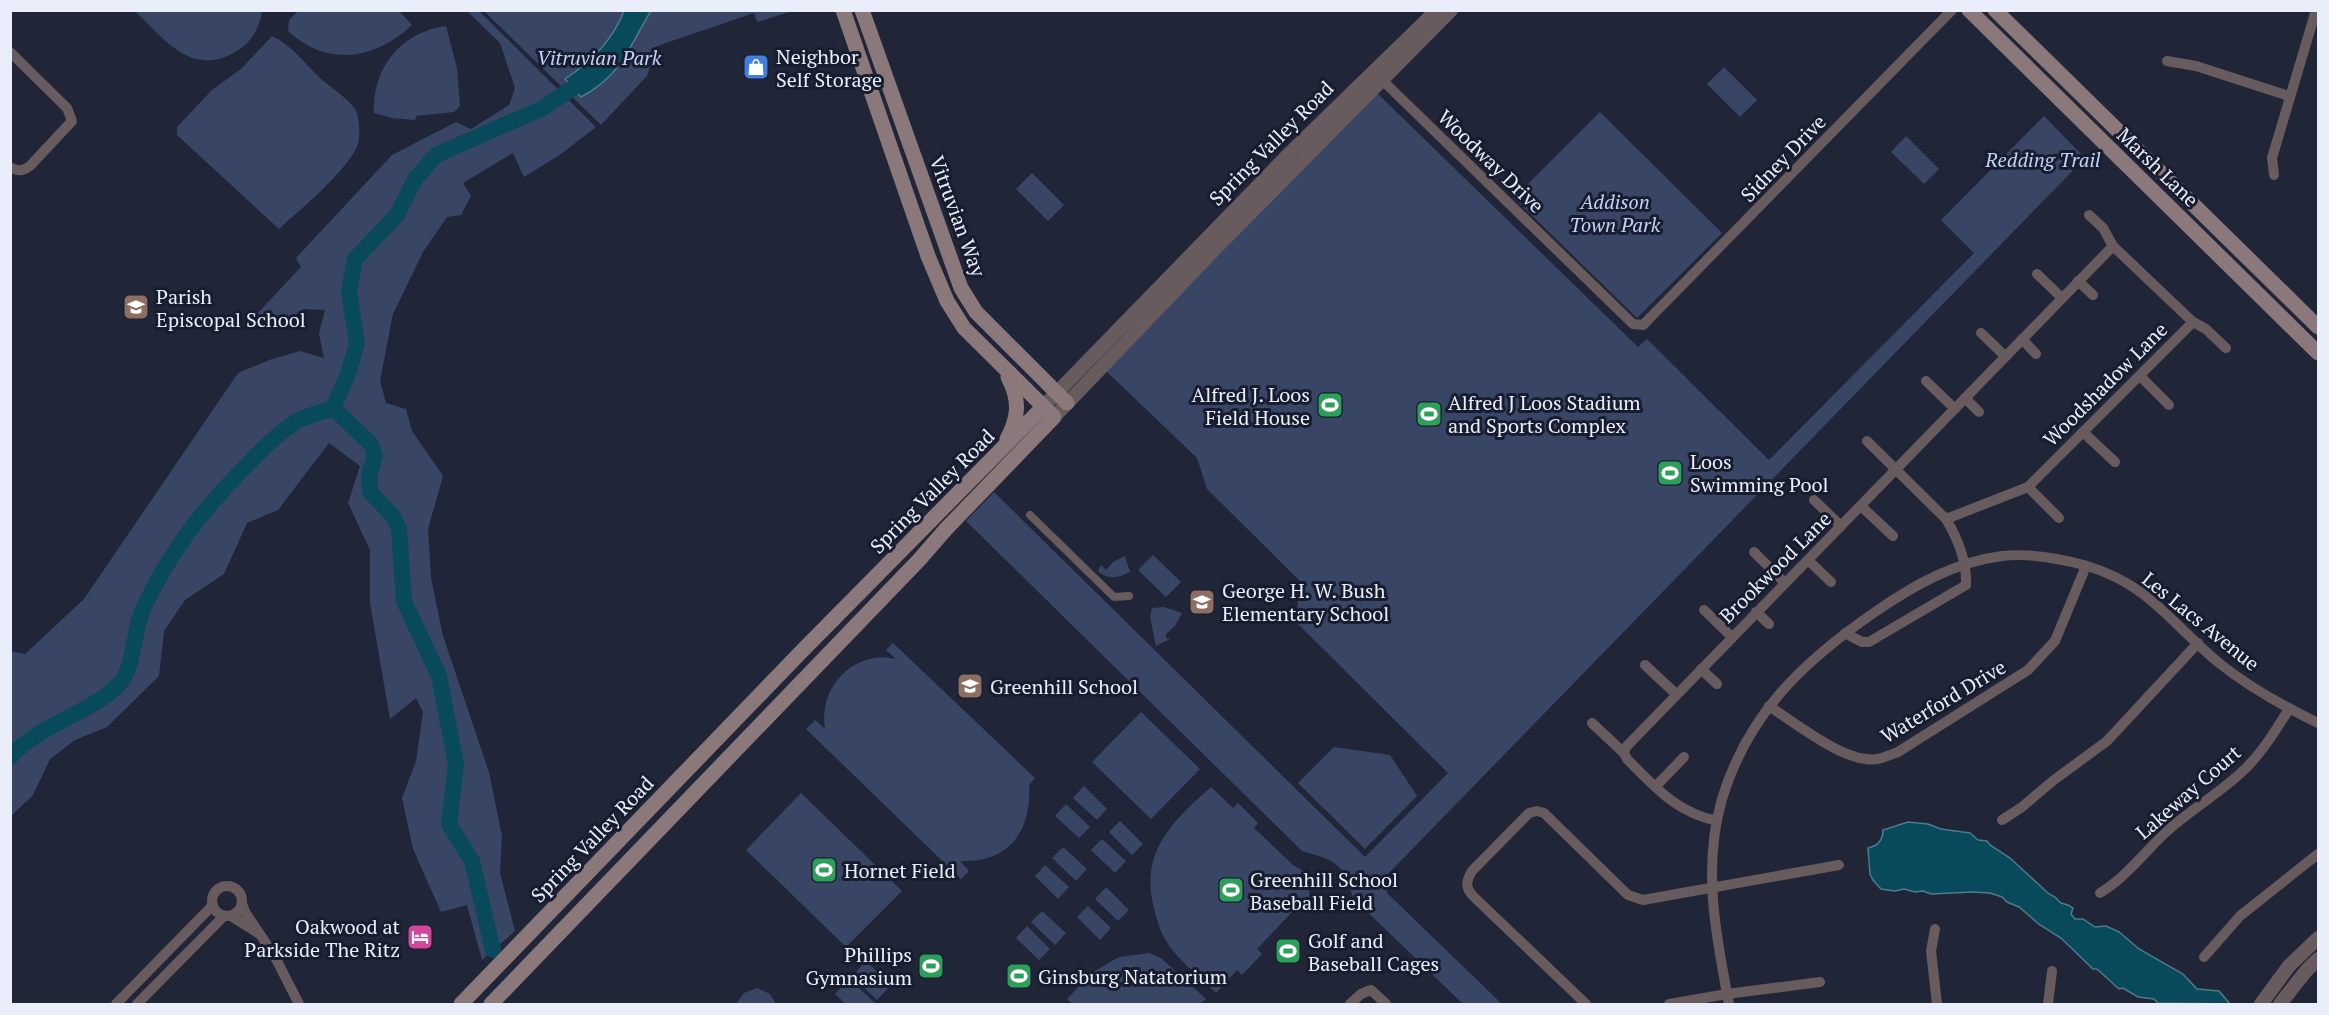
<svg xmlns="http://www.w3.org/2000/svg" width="2329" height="1015" viewBox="0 0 2329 1015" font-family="'PT Serif',serif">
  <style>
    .green { fill: #394565 }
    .water { fill: #084a5b; stroke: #4c7b8b; stroke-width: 1.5 }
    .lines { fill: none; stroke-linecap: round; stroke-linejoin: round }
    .river { stroke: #084a5b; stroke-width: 16 }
    .pedestrian { stroke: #675b5d; stroke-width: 8 }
    .minor { stroke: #675b5d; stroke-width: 10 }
    .tertiary { stroke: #675b5d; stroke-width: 14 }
    .secondary { stroke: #8b787b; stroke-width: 15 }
    .labels { text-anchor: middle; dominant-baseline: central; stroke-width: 6; stroke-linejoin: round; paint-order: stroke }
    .poi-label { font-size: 20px; fill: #eaeefa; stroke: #171d2e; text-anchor: start }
    .park-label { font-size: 20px; font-style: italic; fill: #c1d0f7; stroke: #171d2e }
    .street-label { font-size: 20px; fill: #eaeefa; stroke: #171d2e }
  </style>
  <rect width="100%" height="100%" fill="#202638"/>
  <g class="green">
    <path d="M135 11H262C260 28 251 43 235 52 192 78 163 38 135 11Z"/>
    <path d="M298 11H399L412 25C376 59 327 68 288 31L289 20Z"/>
    <polygon points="467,11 479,11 596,127 561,154 524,177 513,153 463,183 471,196 461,215 447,217 423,252 393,314 380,381 386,403 406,409 412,431 443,476 428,529 431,578 443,636 489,772 502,836 500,873 515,931 482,960 467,905 441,912 413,849 402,798 416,761 423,712 416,698 390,719 370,603 370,550 348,503 360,466 329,443 278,510 247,523 224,574 185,600 164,631 159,676 107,727 75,740 50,759 33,795 10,817 11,651 25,654 84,599 238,373 269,360 300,351 324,358 319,334 325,310 304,309 286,322 256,315 301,267 296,258 392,155 456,122 471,129 509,105 515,88 500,43"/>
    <polygon points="484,11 793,11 757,22 754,13 657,46 647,76 601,125"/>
    <path d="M446 26 457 68 460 106 454 112 416 116 415 120 392 118 374 113C372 68 401 32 446 26Z"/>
    <path d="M272 36C292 45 305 64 320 78 330 87 349 99 355 109 360 117 361 140 356 149 342 175 302 208 279 229L177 135V127L212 90 241 69Z"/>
    <polygon points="1724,67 1757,100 1740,117 1707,84"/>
    <path d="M1376 92 1638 347 1647 339 1769 460 1974 253 1941 220 2044 116 2085 158 1387 875V893L1502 1004H1463L1353 898C1344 863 1335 860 1302 851L966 521 994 492 1365 857 1448 773 1296 622 1300 581 1207 489 1197 458 1104 369Z"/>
    <polygon points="1600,112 1722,233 1637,318 1514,198"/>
    <polygon points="1906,136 1939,169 1924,184 1891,152"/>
    <polygon points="1032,173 1064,205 1048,221 1016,189"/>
    <polygon points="1153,555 1181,582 1166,597 1138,570"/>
    <path d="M1125 556 1130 572C1119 578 1107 580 1098 571L1101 565 1106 570 1113 562Z"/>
    <polygon points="1164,607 1182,613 1175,626 1166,634 1166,638 1170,639 1156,646 1150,617 1152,608"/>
    <path d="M893 643 1035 778 1029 785C1032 831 1009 863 960 861L969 871 961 879 806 729 815 720 825 729C818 687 854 649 896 659L886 650Z"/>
    <polygon points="1141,712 1200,769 1151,819 1092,762"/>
    <polygon points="1334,747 1390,755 1417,796 1365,849 1298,783"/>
    <polygon points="1084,786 1107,809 1097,820 1073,798"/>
    <path d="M1211 787 1233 808 1238 803 1258 823 1254 828 1293 865 1305 872 1310 881 1309 897 1306 902 1292 912 1257 949 1262 954 1242 975 1237 970 1216 993C1199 976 1177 960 1165 939 1159 929 1156 916 1153 904 1141 850 1174 820 1211 787Z"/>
    <polygon points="801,793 902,891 846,947 746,850"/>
    <polygon points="1066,804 1090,827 1079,838 1055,816"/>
    <polygon points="1120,821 1143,844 1132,855 1109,832"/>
    <polygon points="1102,839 1126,861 1115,873 1091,850"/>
    <polygon points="1063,847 1087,869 1076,881 1052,858"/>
    <polygon points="1045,865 1069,887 1058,899 1035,876"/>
    <polygon points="1106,887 1129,910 1118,921 1095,899"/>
    <polygon points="1088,906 1111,928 1100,940 1077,917"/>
    <polygon points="1042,911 1066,933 1055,945 1031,922"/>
    <polygon points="1027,926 1050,949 1039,960 1016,938"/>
    <polygon points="1149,953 1161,958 1206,999 1200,1004 1072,1004 1067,999 1093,972 1119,957"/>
    <polygon points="866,961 891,985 877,1000 852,976"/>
    <polygon points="849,979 875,1003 873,1004 846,1004 835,994"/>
    <polygon points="757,988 770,994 776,1004 736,1004 744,993"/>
  </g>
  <g class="water">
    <path d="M624 11H651C628 48 623 74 581 97L565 79C592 61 612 41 624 11Z"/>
    <path d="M1908 822 1928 824 1941 829 1970 833 1978 840 1987 841 1990 845 2010 858 2049 894 2055 897 2061 903 2068 905 2073 908 2071 914 2075 919H2083L2095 927 2106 926 2119 932 2139 949 2183 974 2197 989 2219 991 2230 1004 2158 1003 2154 999 2138 997 2123 988 2119 989 2097 969H2093L2061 938 2040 925 2019 907 2007 902 2002 897 1990 893 1972 892 1931 894 1923 891 1915 892 1904 889 1895 891 1881 889 1873 880 1870 874 1868 848C1878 846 1883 840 1883 830Z"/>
  </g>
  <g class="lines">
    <g class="river">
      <polyline points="333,408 371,444 375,456 369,475 370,492 393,516 399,529 404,601 439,676 456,764 449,824 472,861 493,950"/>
      <path d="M10 757C41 723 91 714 120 683 135 666 133 630 143 609 169 553 201 512 244 468 260 452 278 432 299 420 309 415 322 412 333 408L348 374 357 343 349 292 355 259 397 215 415 179 436 155 541 109 573 88 588 75"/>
    </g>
    <polyline class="pedestrian" points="1030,515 1114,597 1129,596"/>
    <g class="minor">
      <path d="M10 52 67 108 72 121 30 166C23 171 18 172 10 167"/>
      <polyline points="2167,61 2196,66 2289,96"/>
      <polyline points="1378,76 1633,324 1643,325 1952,10"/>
      <polyline points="2274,175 2272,158 2316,10"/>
      <polyline points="2089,215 2103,228 2113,246 2193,322 2206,329 2226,348"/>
      <polyline points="2037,274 2062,298"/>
      <polyline points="2078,281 2093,295"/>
      <polyline points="1981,333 2005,356"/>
      <polyline points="2022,339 2036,354"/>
      <polyline points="2140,376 2169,405"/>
      <polyline points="1926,381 1955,409"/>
      <polyline points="1965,398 1979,412"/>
      <polyline points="2083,432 2115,462"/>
      <polyline points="2028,487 2059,518"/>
      <polyline points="1814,500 1841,526"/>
      <polyline points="1861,506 1893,536"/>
      <polyline points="1946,519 2028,487 2193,322"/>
      <polyline points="1754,552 1785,583"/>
      <polyline points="1808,560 1831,582"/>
      <polyline points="1704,610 1732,637"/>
      <polyline points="1756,612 1769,624"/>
      <path d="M1845 633 1862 642H1869L1966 585C1967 562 1958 539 1946 519L1867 441"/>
      <polyline points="1645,665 1676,694"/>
      <polyline points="1701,669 1717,684"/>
      <path d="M1769 706C1793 722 1839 757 1866 759 1877 761 1888 756 1898 752L2028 670 2055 641 2086 566"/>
      <polyline points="1592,723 1624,753"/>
      <polyline points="1656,786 1684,757"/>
      <polyline points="2002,820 2022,807 2054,780 2107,741 2198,643"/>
      <path d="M1717 821C1676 812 1656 788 1627 759L1624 753 1626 747 2113 246"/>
      <circle cx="227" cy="901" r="15"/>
      <path d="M2100 893C2125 878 2143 854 2164 834 2189 810 2221 793 2246 768 2263 751 2276 730 2289 709"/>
      <polyline points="242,903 245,912 274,955 299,1004"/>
      <polyline points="231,916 258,933"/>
      <polyline points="1935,929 1931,951 1937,1004"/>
      <polyline points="2204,957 2240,916 2318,854"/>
      <polyline points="116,1004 213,905"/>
      <polyline points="137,1004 224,916"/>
      <polyline points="1350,1004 1361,994 1371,990 1386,1004"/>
      <path d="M1586 1004 1473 896C1465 887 1466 881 1472 871L1529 813 1537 811 1544 813 1628 895 1643 900 1839 865"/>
      <polyline points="1669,1004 1727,994 1820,982"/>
      <path d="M1729 1004C1716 936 1702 868 1722 799 1748 713 1804 661 1875 612 1914 585 1955 562 2002 556 2029 553 2058 558 2084 565 2150 584 2170 623 2219 663 2250 688 2283 706 2318 723"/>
      <polyline points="2048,1004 2052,971"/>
    </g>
    <g class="tertiary">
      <polyline points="1043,407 1290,153 1437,10"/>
      <polyline points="1054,417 1214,250 1451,10"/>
      <polyline points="2261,1004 2289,966 2318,938"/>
      <polyline points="2280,1004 2306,971 2318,959"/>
    </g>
    <g class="secondary">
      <polyline points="862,10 961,288 976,312 1067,403"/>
      <polyline points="1969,10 2318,353"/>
      <polyline points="1995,10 2318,327"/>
      <path d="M1007 439C1019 417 1020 400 1008 377"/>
      <polyline points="461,1004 800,653 1043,407"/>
      <polyline points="491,1004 919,560 946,529 1054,417 964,328 947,301 928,256 843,10"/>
    </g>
  </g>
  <defs>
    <g id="shop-square" transform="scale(1.35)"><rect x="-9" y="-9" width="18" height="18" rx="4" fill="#3f7fe0" stroke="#171d2e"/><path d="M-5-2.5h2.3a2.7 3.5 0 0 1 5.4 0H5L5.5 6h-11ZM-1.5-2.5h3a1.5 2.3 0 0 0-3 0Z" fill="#fff"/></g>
    <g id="school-square" transform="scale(1.35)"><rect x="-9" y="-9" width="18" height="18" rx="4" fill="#8d6e63" stroke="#171d2e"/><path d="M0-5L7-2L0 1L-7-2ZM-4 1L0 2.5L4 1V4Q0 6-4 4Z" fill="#fff"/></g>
    <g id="stadium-square" transform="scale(1.35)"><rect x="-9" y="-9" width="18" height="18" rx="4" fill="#2e9e5b" stroke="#171d2e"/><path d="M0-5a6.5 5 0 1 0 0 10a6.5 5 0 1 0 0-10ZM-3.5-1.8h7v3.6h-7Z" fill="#fff"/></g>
    <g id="hotel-square" transform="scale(1.35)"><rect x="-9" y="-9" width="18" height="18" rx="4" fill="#d1479c" stroke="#171d2e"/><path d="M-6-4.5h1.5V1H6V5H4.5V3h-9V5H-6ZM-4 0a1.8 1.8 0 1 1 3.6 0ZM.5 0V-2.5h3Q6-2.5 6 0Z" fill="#fff"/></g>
  </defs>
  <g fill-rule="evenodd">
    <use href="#shop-square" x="756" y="67"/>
    <use href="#school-square" x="136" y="307"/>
    <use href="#stadium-square" x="1330" y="405"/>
    <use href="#stadium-square" x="1429" y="414"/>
    <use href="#stadium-square" x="1670" y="473"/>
    <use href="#school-square" x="1202" y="602"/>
    <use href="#school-square" x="970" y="686"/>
    <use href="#stadium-square" x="824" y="870"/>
    <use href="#stadium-square" x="1231" y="890"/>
    <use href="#hotel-square" x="420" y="937"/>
    <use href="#stadium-square" x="1288" y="951"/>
    <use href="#stadium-square" x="931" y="966"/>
    <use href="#stadium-square" x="1019" y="976"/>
  </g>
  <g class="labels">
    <g class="poi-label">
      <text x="776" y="56">Neighbor<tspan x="776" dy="23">Self Storage</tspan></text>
      <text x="156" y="296">Parish<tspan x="156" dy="23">Episcopal School</tspan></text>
      <text x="1310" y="394" text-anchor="end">Alfred J. Loos<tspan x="1310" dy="23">Field House</tspan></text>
      <text x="1448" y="402">Alfred J Loos Stadium<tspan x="1448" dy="23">and Sports Complex</tspan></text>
      <text x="1690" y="461">Loos<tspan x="1690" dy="23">Swimming Pool</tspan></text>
      <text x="1222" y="590">George H. W. Bush<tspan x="1222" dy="23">Elementary School</tspan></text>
      <text x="990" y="686">Greenhill School</text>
      <text x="844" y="870">Hornet Field</text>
      <text x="1250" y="879">Greenhill School<tspan x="1250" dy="23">Baseball Field</tspan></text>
      <text x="400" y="926" text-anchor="end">Oakwood at<tspan x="400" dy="23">Parkside The Ritz</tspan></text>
      <text x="1308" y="940">Golf and<tspan x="1308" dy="23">Baseball Cages</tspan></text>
      <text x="912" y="954" text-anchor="end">Phillips<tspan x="912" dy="23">Gymnasium</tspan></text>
      <text x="1038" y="976">Ginsburg Natatorium</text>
    </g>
    <g class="park-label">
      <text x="599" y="57">Vitruvian Park</text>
      <text x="2043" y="159">Redding Trail</text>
      <text x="1615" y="201">Addison<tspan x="1615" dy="23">Town Park</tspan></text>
    </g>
    <g class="street-label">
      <text transform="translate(1271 143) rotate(-45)">Spring Valley Road</text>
      <text transform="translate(1783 158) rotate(-46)">Sidney Drive</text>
      <text transform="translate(1491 161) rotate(44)">Woodway Drive</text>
      <text transform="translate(2158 167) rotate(44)">Marsh Lane</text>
      <text transform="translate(958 216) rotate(70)">Vitruvian Way</text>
      <text transform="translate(2105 384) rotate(-45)">Woodshadow Lane</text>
      <text transform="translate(932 491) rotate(-45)">Spring Valley Road</text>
      <text transform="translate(1775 567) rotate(-45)">Brookwood Lane</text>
      <text transform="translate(2201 621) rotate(39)">Les Lacs Avenue</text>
      <text transform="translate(1943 701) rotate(-31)">Waterford Drive</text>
      <text transform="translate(2188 792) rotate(-41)">Lakeway Court</text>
      <text transform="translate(592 839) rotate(-46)">Spring Valley Road</text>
    </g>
  </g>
  <rect width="2329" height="1015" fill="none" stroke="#eaeefa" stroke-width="24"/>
</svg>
